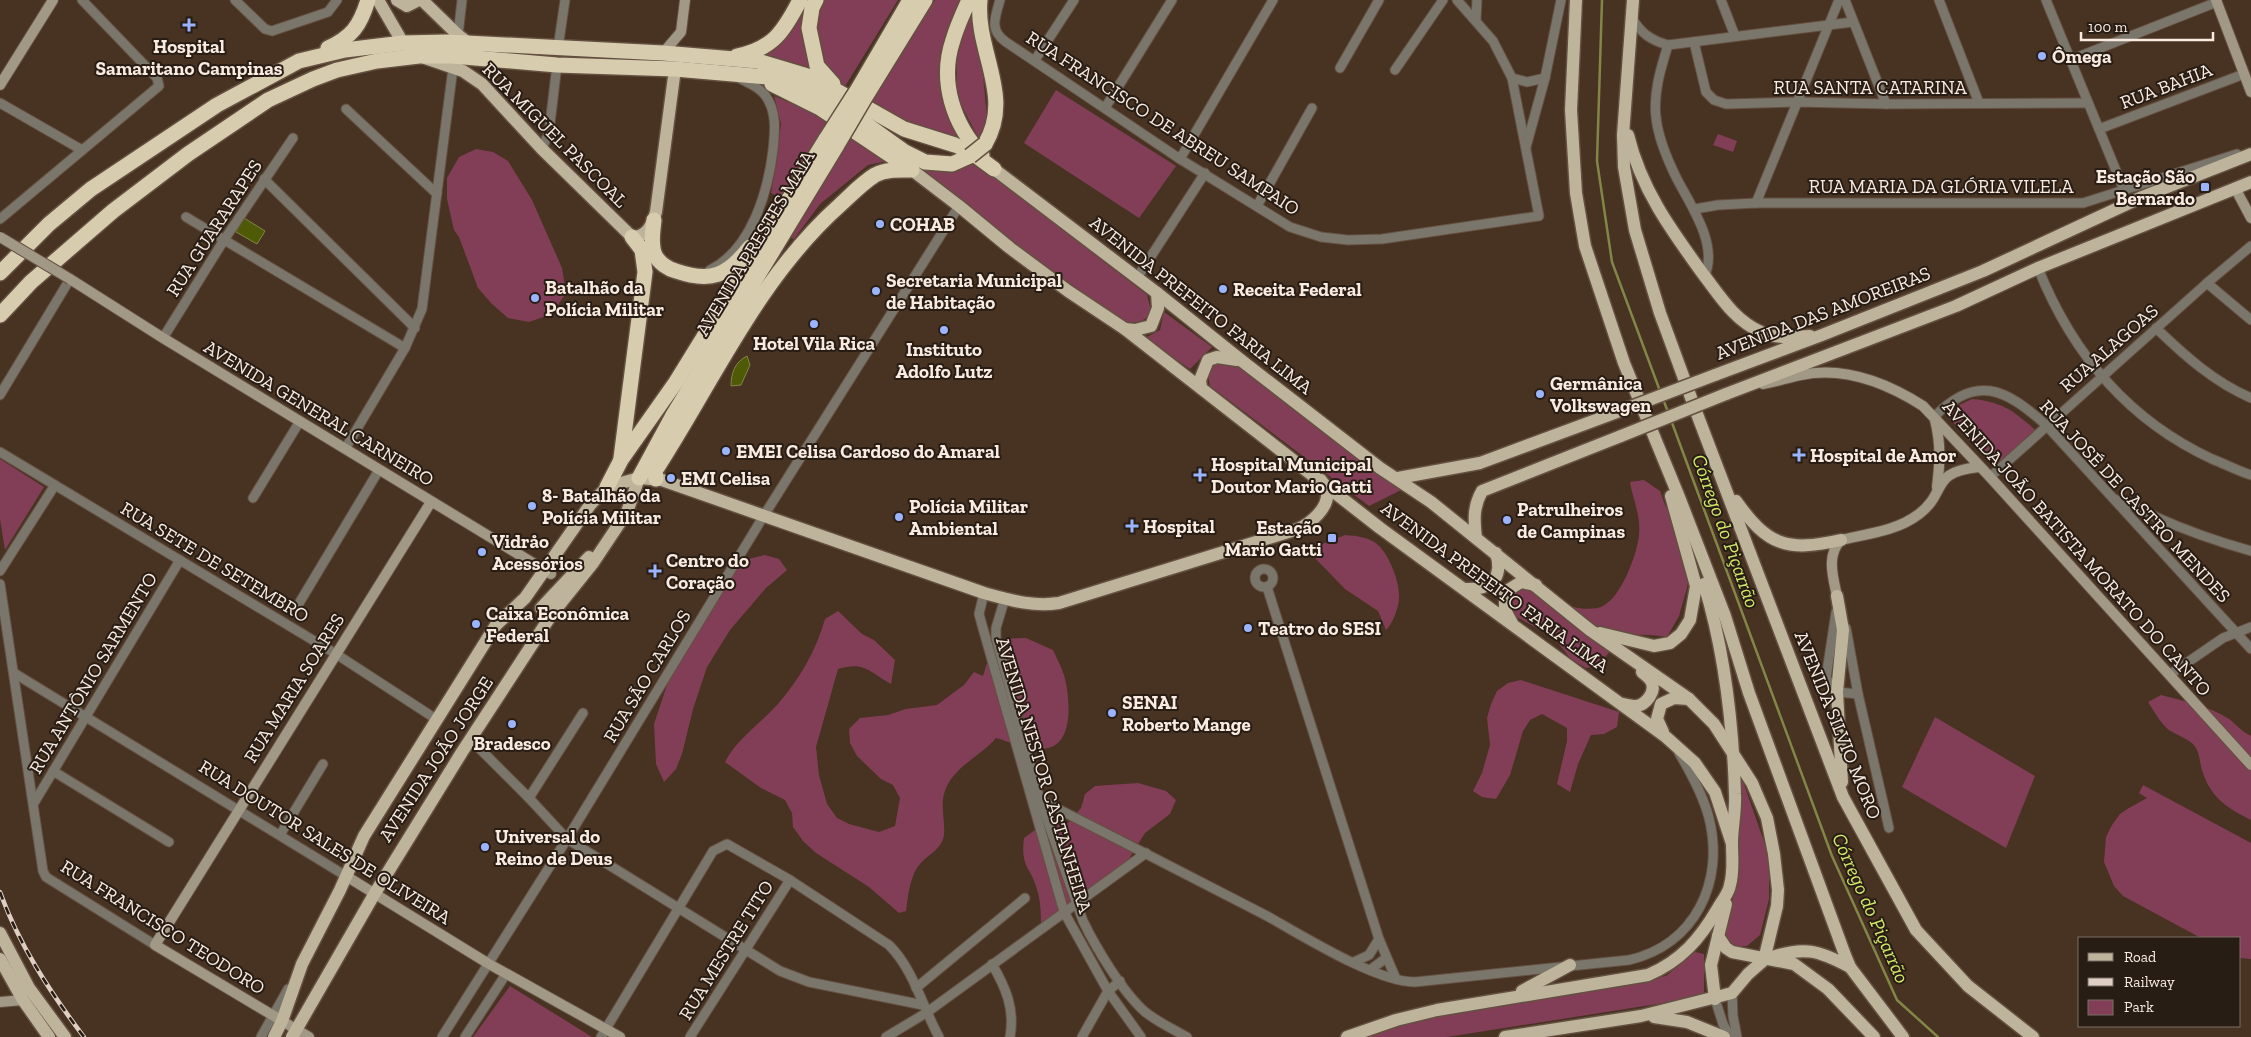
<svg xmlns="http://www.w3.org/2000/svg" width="2251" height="1037" viewBox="0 0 2251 1037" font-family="'Zilla Slab',serif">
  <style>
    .green { fill: #823e57 }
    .water { fill: #4e5a05; stroke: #828647 }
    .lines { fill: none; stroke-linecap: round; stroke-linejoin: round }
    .stream { stroke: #828647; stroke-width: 2.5 }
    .street-casing { stroke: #645041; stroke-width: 11 }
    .secondary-casing { stroke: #645041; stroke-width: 12 }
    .primary-casing { stroke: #645041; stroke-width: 15 }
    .highway-casing { stroke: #645041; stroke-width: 18 }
    .street { stroke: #7b766b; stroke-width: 9 }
    .secondary { stroke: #a19986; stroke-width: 10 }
    .primary { stroke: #beb49b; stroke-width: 12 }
    .highway { stroke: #d8ccaf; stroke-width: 15 }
    .rail-casing { stroke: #decec3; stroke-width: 4.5 }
    .rail { stroke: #271d15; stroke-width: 2.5; stroke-dasharray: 8; stroke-linecap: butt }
    .secondary-bridge-casing { stroke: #645041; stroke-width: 12; stroke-linecap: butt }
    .primary-bridge-casing { stroke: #645041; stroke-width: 15; stroke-linecap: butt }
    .highway-bridge-casing { stroke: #645041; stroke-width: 18; stroke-linecap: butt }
    .secondary-bridge { stroke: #a19986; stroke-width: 10 }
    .primary-bridge { stroke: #beb49b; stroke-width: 12 }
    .highway-bridge { stroke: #d8ccaf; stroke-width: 15 }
    .poi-dot { fill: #9ab5fd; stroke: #271d15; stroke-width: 2 }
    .labels { text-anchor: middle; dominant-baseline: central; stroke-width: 4; stroke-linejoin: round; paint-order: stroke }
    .poi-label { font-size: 19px; font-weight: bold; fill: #faebe1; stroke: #271d15; text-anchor: start }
    .street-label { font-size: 19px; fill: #faebe1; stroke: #271d15 }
    .water-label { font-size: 20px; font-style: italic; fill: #d3ea69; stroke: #271d15 }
  </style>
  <rect width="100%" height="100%" fill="#483222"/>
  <g class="green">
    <polygon points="825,0 898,0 844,88 821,63 814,27"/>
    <polygon points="935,0 962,0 940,64 944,93 963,141 910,126 870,103"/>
    <polygon points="972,10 980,43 987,118 979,139 957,97 957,52"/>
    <path d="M802 12 806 45 814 73 759 55C779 43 793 34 802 12Z"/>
    <polygon points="1056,90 1176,166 1139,218 1024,143"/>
    <polygon points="774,96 828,119 782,199 771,193 777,159 781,124"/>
    <polygon points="1718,134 1737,141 1733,152 1713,145"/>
    <polygon points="852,136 892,160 868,165 820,204 794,239 789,237"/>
    <polygon points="476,149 493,152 508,161 532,200 562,268 566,293 552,314 529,322 508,318 491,303 478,288 459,237 454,230 447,199 447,178 459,157"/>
    <polygon points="975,162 1147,295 1152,314 1140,322 1124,322 1015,244 921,168 946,172"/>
    <polygon points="1164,312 1212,347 1190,369 1145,338 1160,330"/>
    <polygon points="1221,363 1238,366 1401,490 1369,506 1210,386 1208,375 1212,366"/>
    <path d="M1972 399C2002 402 2013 410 2035 430L2000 463 1992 464 1949 418 1953 408Z"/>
    <polygon points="0,459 44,487 5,550 0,519"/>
    <path d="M1644 480 1660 491 1665 505 1692 554 1687 588 1679 616 1667 637C1630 632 1621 633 1600 665L1586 668 1571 659 1553 637 1504 610 1502 596 1506 582 1520 580C1542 593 1570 613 1597 608 1619 605 1637 555 1639 535 1641 516 1633 500 1630 482Z"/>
    <path d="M1345 535C1356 536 1370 537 1378 545 1389 555 1399 580 1399 595 1400 604 1393 624 1386 630L1378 611 1345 589 1313 556 1320 545Z"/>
    <polygon points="765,555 779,559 787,570 766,588 730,630 707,667 693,709 682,754 676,769 664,782 656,764 654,724 668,682 680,653 728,577 748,559"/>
    <path d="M838 611 862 634 874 640 895 660 891 684C869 672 865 661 838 669L816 747 819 775 827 804 837 818 849 824 879 832 895 826 900 798 893 785 881 779 857 756 850 743 849 729 860 718 888 715 906 709 937 705 964 685 974 672 983 676 991 650 998 639 1026 638 1053 650C1057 658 1061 667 1064 675 1070 697 1076 749 1041 749 1026 749 1010 742 996 738 981 756 958 764 947 786 936 807 951 831 940 845 935 852 926 857 920 864 910 875 908 896 906 911L899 913 869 887 816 853 803 841 793 827 792 813 785 800 761 788 725 762C737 739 760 724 777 705 799 680 816 651 825 619Z"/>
    <polygon points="1521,680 1619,712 1617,727 1604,734 1591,735 1578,764 1570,792 1557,784 1567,741 1567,728 1542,714 1530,720 1523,731 1510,775 1496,799 1482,797 1473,791 1482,773 1490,745 1487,718 1491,704 1497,691 1508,683"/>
    <path d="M2161 695C2184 701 2209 706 2229 719 2237 725 2242 732 2251 736V820C2229 809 2211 798 2203 773 2199 763 2201 753 2193 744 2186 738 2177 735 2169 730 2161 724 2154 711 2148 702Z"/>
    <polygon points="1935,717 2035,776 2006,848 1902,787"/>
    <path d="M1739 770 1769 856V899L1760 935 1747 946 1735 947 1724 937C1741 883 1738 827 1739 770Z"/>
    <path d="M1138 783 1166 791 1176 800 1170 814 1145 833 1130 857 1135 860 1041 928C1041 917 1041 904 1038 893 1032 867 1020 869 1024 838L1035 830 1058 829 1053 816 1067 824 1081 808 1085 794 1095 786Z"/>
    <polygon points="2143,785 2251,843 2251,959 2240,958 2240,938 2201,938 2123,896 2114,886 2104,862 2106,837 2112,825 2120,814 2129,808 2147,798 2139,793"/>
    <polygon points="1695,952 1704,954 1704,993 1670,1002 1447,1037 1357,1037 1400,1021 1666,976"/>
    <polygon points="510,986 592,1037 473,1037"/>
  </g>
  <g class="water">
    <polygon points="244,218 265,231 257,244 236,232"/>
    <path d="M747 356 750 365 741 385 731 386C731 373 735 362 747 356Z"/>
  </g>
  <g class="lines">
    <g class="stream">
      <polyline points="1602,0 1597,161 1612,262 1660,391"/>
      <polyline points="1663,399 1668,412"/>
      <polyline points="1671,420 1832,856 1897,1000 1938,1037"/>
    </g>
    <g class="street-casing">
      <g id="street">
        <polyline points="235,0 265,29 272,31 328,12 337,0"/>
        <path d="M1000 0C995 18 989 30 1006 42L1180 159 1290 227 1321 237 1348 240 1382 239 1539 216 1512 78 1493 41 1457 0"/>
        <polyline points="1721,0 1735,36"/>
        <polyline points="1845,0 1886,104"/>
        <polyline points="1939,0 1979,103"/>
        <polyline points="2046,0 2124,190"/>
        <path d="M1632 18C1641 33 1650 40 1668 45"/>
        <polyline points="1476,20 1477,0"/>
        <polyline points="458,35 462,0"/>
        <polyline points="1694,42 1706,92 1714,100 1726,104 1797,102 1886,104 2088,103"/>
        <polyline points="558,48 565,0"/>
        <polyline points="1035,60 1074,0"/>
        <polyline points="2070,60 2217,2"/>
        <polyline points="1340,68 1379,0"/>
        <polyline points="1395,70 1443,0"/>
        <polyline points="1512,78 1527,82 1545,78"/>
        <polyline points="0,103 82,150"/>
        <polyline points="1105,108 1172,0"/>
        <polyline points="346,109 437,194"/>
        <polyline points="2099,129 2244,74"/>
        <polyline points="1526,147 1545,78 1561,0"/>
        <polyline points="542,149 549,132 557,65"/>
        <polyline points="1180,159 1273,0"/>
        <polyline points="264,179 415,328"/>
        <polyline points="1756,203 1839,0"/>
        <polyline points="1257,206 1312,108"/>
        <polyline points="1695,209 1718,205 1756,203 2083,203 2237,154"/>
        <polyline points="186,217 405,348"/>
        <polyline points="0,219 159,86 157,78 82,0"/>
        <path d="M2038 268C2072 353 2128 420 2212 459 2225 464 2238 471 2251 475"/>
        <path d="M710 270C751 250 768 192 773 150 775 131 777 111 765 95 758 86 748 83 739 78"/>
        <path d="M1705 275C1718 244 1691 206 1677 179 1668 161 1658 137 1656 117 1653 93 1661 68 1668 45L1853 22"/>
        <polyline points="1137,278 1205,173"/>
        <polyline points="2207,283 2251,320"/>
        <path d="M2156 328C2185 356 2214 382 2251 398"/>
        <polyline points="163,338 224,240 293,138"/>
        <polyline points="0,395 70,279"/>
        <path d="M1934 417C1976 373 2006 389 2046 425L2251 649"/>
        <polyline points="345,449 405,348 422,309 453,68"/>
        <polyline points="0,452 336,654 436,719"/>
        <polyline points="1990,477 2207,283 2251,246"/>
        <polyline points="253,498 300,421"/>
        <path d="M2114 499C2130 503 2142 510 2156 517 2187 531 2219 542 2251 551"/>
        <circle cx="1264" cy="578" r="9"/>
        <polyline points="0,571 55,485"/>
        <polyline points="0,584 43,871 46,877 155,945"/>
        <polyline points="1267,587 1379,939 1396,979"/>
        <polyline points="984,593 979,614 982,625 1064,912 1108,991 1141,1037"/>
        <path d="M1005 598 996 628V638L1040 800 1083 921C1096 948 1122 991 1144 1011 1157 1022 1173 1029 1187 1037"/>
        <polyline points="298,605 379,470"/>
        <polyline points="1836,612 1826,678 1837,692 1858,694"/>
        <polyline points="1846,628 1858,694 1889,828"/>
        <polyline points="14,673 346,876"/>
        <polyline points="2169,675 2223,638 2251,627"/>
        <polyline points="470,739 529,798 567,839 780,971 809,982 923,1005"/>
        <polyline points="53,771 169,842"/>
        <polyline points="529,798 583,713"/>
        <path d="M1040 800C1116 838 1191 877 1267 916 1303 936 1376 982 1415 982L1629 960C1695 945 1725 882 1709 818 1703 795 1691 773 1679 753"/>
        <polyline points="34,803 180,560"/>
        <polyline points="280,835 323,764"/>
        <polyline points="1354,962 1369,955 1379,939"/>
        <path d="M992 964C1006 988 1015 1009 1010 1037"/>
        <polyline points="1370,970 1386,958"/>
        <polyline points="916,988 1025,898"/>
        <polyline points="1732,993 1733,1016 1737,1037"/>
        <polyline points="1715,999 1723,1024 1730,1037"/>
        <polyline points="261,1037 288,989"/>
        <polyline points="442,1037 567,839 763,517 959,206"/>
        <polyline points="465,1037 506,974"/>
        <path d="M601 1037 713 851 727 844 790 880 889 945C914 970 922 1006 939 1037"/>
        <polyline points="690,1037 790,880"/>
        <polyline points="886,1037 926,1013 1146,853"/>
        <polyline points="1082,1037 1108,991 1120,981"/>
      </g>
    </g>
    <g class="secondary-casing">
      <g id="secondary">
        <polyline points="2216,0 2251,92"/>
        <polyline points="663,53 681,32 685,0"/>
        <polyline points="0,85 53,0"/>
        <polyline points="2235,188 2251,218"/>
        <polyline points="70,279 163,338 551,574"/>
        <path d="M1763 384C1776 382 1789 377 1801 375 1844 366 1887 383 1923 406L1990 477 2251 765"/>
        <path d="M1935 420C1941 444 1940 463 1937 487"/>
        <path d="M1837 596C1833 577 1826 555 1841 540 1867 534 1897 531 1919 514 1948 492 1929 472 1979 467"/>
        <polyline points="346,876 489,964 620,1037"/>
        <polyline points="0,1002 23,1000"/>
        <polyline points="309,1037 155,945 431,502"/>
      </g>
    </g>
    <g class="primary-casing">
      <g id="primary">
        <polyline points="378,0 403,43 408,47"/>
        <polyline points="397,0 407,6 419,0"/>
        <polyline points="422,0 458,35 470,44"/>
        <polyline points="1576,0 1571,110 1576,193 1585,246 1624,363 1679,497 1725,616 1749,693 1845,955 1850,967 1903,1037"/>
        <polyline points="1633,0 1623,135 1624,167 1635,230 1660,313 1697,414 1843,797 1916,930 1968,986 2033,1037"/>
        <path d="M425 58 463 71 482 84 542 149 632 237C647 237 652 225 656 212L675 69"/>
        <path d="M1628 135C1641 189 1671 230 1703 274 1720 296 1734 320 1761 332 1776 339 1794 337 1810 336"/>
        <polyline points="994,169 1157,293 1242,361 1380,468 1431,502 1590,630 1689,699 1714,724 1752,783 1767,818 1774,854 1778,890 1777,906 1764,960 1748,974 1732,993 1641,1016 1505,1037"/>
        <polyline points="912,170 959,206 1010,248 1068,291 1125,329 1380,528 1666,737 1695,763 1715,792 1732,844"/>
        <polyline points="1125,329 1135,330 1151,326 1158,308 1157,293"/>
        <polyline points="1715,375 1822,335 1983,271 2142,197 2251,154"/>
        <polyline points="1201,388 1200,380 1208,360 1217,357 1237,360"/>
        <polyline points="1726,394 1956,306 2038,268 2251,182"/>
        <polyline points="1398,478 1480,463 1620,411"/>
        <path d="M1736 501C1768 546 1787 552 1841 540"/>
        <path d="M1476 538C1474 520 1473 507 1482 491L1621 436"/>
        <path d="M1465 589C1490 590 1504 579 1496 553"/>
        <polyline points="1837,596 1843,630 1837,692 1842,782"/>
        <polyline points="541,608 589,557"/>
        <polyline points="1512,623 1505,610 1505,592 1521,582 1536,585"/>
        <polyline points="1600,633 1654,646 1670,643 1681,634 1690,620 1696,586 1671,496"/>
        <path d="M1623 704C1627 705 1632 706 1636 706 1646 705 1657 691 1651 681 1649 677 1645 675 1642 672"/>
        <polyline points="1663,732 1657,719 1661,704 1674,698 1689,699"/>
        <polyline points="0,933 29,988 65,1037"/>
        <polyline points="1718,936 1726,948 1732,952 1794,964 1828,989 1874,1037"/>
        <path d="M1769 958C1804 946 1818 950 1850 967"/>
        <polyline points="0,959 23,1000 49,1037"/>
        <polyline points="1522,991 1570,965"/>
        <polyline points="1715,999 1711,965 1726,904"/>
        <polyline points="1654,1017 1687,1022 1724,1037"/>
        <path d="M274 1037 282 1021 302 964 340 890 364 836 496 625 525 598 590 505 607 487 639 478 662 480 984 593C1010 600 1032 607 1059 603L1298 529C1311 523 1329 508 1327 492 1326 488 1323 483 1321 480"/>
        <polyline points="292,1037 375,893 462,752 552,614 593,563 627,512 639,478"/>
        <path d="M1347 1037 1396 1020 1437 1010 1648 975C1681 961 1700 939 1718 908 1722 901 1729 893 1730 885 1734 871 1732 858 1732 843 1732 827 1736 811 1735 794 1733 726 1724 649 1704 584"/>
      </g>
    </g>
    <g class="highway-casing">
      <g id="highway">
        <polyline points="816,0 812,8 809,28 817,66 833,84"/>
        <path d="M969 0C963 13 957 26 953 40 939 81 953 124 982 155"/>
        <path d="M980 0C975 51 1014 96 985 144"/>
        <path d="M328 48C352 37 360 26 368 0"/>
        <path d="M737 56C773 49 784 31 800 0"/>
        <polyline points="772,84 820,108 905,165"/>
        <polyline points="858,89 910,0"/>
        <polyline points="867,94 925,0"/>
        <path d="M654 220C653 231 650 244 655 255 659 263 668 269 676 271 711 283 727 276 750 247"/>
        <polyline points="0,273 49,224 91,189 217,105 299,61 345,50 403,43 447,42 663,53 758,61 814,78 904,129 955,145 971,152 994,169"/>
        <polyline points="0,315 31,282 113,211 188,154 268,100 313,79 337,70 377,61 419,56 452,56 557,65 675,69 768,77 792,82 834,101 905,152 925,162 952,164 970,156"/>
        <polyline points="621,458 645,272 642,250 632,237"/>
        <polyline points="639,478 672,417 837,145"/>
        <path d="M656 479 655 471C714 380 758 278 840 205 851 195 862 183 875 175 886 169 899 170 912 170"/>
        <polyline points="607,487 621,460 676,382 826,139"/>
      </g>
    </g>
    <use href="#street" class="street"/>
    <use href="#secondary" class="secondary"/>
    <use href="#primary" class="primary"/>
    <use href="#highway" class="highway"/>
    <g class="rail-casing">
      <path id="rail" d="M0 892C19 945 50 992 84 1037"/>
    </g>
    <use href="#rail" class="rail"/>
    <g class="secondary-bridge-casing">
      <polyline id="secondary-bridge" points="0,237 70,279"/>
    </g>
    <g class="primary-bridge-casing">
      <g id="primary-bridge">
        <polyline points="1620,411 1715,375"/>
        <polyline points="1621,436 1726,394"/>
      </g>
    </g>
    <g class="highway-bridge-casing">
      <g id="highway-bridge">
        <polyline points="826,139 858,89"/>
        <polyline points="837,145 867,94"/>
        <polyline points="970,156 985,144"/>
      </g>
    </g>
    <use href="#secondary-bridge" class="secondary-bridge"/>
    <use href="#primary-bridge" class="primary-bridge"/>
    <use href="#highway-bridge" class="highway-bridge"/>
  </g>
  <g class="poi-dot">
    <path d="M186.5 17.5h5v5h5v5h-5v5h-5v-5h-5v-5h5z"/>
    <circle cx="2042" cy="56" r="5"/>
    <rect x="2200" y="182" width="10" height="10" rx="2.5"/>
    <circle cx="880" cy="224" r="5"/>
    <circle cx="1223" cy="289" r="5"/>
    <circle cx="876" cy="291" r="5"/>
    <circle cx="535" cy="298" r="5"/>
    <circle cx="814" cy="324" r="5"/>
    <circle cx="944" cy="330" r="5"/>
    <circle cx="1540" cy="394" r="5"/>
    <circle cx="726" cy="451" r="5"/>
    <path d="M1796.5 447.5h5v5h5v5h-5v5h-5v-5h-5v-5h5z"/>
    <path d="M1197.5 467.5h5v5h5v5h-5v5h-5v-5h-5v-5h5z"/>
    <circle cx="671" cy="478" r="5"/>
    <circle cx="532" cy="506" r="5"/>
    <circle cx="899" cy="517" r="5"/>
    <circle cx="1507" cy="520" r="5"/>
    <path d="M1129.5 518.5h5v5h5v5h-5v5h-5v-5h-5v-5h5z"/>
    <rect x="1327" y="533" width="10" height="10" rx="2.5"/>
    <circle cx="482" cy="552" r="5"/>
    <path d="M652.5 563.5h5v5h5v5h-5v5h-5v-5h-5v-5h5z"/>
    <circle cx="476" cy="624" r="5"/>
    <circle cx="1248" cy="628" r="5"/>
    <circle cx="1112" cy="713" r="5"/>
    <circle cx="512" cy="724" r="5"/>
    <circle cx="485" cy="847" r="5"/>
  </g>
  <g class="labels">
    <g class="poi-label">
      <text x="189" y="46" text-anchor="middle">Hospital<tspan x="189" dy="22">Samaritano Campinas</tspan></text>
      <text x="2052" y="56">Ômega</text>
      <text x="2195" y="176" text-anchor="end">Estação São<tspan x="2195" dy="22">Bernardo</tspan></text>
      <text x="890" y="224">COHAB</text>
      <text x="886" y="280">Secretaria Municipal<tspan x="886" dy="22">de Habitação</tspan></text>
      <text x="545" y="287">Batalhão da<tspan x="545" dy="22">Polícia Militar</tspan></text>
      <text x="1233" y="289">Receita Federal</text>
      <text x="814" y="343" text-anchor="middle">Hotel Vila Rica</text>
      <text x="944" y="349" text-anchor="middle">Instituto<tspan x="944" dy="22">Adolfo Lutz</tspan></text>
      <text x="1550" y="383">Germânica<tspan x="1550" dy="22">Volkswagen</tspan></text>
      <text x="736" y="451">EMEI Celisa Cardoso do Amaral</text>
      <text x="1810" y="455">Hospital de Amor</text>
      <text x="1211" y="464">Hospital Municipal<tspan x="1211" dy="22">Doutor Mario Gatti</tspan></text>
      <text x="681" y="478">EMI Celisa</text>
      <text x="542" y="495">8- Batalhão da<tspan x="542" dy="22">Polícia Militar</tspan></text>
      <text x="909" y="506">Polícia Militar<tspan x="909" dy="22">Ambiental</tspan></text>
      <text x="1517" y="509">Patrulheiros<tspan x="1517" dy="22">de Campinas</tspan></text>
      <text x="1143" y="526">Hospital</text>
      <text x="1322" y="527" text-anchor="end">Estação<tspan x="1322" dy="22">Mario Gatti</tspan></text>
      <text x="492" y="541">Vidråo<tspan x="492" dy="22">Acessórios</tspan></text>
      <text x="666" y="560">Centro do<tspan x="666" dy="22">Coração</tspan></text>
      <text x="486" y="613">Caixa Econômica<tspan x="486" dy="22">Federal</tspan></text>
      <text x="1258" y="628">Teatro do SESI</text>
      <text x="1122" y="702">SENAI<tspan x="1122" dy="22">Roberto Mange</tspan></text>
      <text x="512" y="743" text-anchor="middle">Bradesco</text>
      <text x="495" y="836">Universal do<tspan x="495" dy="22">Reino de Deus</tspan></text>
    </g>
    <g class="street-label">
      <text transform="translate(2166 86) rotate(-21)">RUA BAHIA</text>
      <text x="1870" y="87">RUA SANTA CATARINA</text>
      <text transform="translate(1163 123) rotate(33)">RUA FRANCISCO DE ABREU SAMPAIO</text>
      <text transform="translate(555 135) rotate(45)">RUA MIGUEL PASCOAL</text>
      <text x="1941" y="186">RUA MARIA DA GLÓRIA VILELA</text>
      <text transform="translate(214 228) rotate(-57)">RUA GUARARAPES</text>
      <text transform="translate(755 243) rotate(-59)">AVENIDA PRESTES MAIA</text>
      <text transform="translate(1201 305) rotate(38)">AVENIDA PREFEITO FARIA LIMA</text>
      <text transform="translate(1823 313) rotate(-21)">AVENIDA DAS AMOREIRAS</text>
      <text transform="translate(2109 348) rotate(-41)">RUA ALAGOAS</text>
      <text transform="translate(319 413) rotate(31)">AVENIDA GENERAL CARNEIRO</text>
      <text transform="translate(2135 501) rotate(47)">RUA JOSÉ DE CASTRO MENDES</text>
      <text transform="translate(2077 548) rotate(48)">AVENIDA JOÃO BATISTA MORATO DO CANTO</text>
      <text transform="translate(215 562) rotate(31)">RUA SETE DE SETEMBRO</text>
      <text transform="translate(1495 587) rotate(36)">AVENIDA PREFEITO FARIA LIMA</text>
      <text transform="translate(93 673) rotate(-59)">RUA ANTÔNIO SARMENTO</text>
      <text transform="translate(647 676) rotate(-59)">RUA SÃO CARLOS</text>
      <text transform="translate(294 688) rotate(-58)">RUA MARIA SOARES</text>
      <text transform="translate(1838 725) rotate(68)">AVENIDA SILVIO MORO</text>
      <text transform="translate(436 759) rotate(-57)">AVENIDA JOÃO JORGE</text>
      <text transform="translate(1044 775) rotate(73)">AVENIDA NESTOR CASTANHEIRA</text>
      <text transform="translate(325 842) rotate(32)">RUA DOUTOR SALES DE OLIVEIRA</text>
      <text transform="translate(163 927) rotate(32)">RUA FRANCISCO TEODORO</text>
      <text transform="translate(726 950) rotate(-58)">RUA MESTRE TITO</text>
    </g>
    <g class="water-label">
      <text transform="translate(1726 531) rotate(70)">Córrego do Piçarrão</text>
      <text transform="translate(1871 908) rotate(66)">Córrego do Piçarrão</text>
    </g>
  </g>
  <rect x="2078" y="937" width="162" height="90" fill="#271d15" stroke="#7b6f67"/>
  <rect x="2088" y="953" width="25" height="8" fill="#beb49b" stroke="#7b6f67"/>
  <text x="2124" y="962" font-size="15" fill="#faebe1">Road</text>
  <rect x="2088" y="978" width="25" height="8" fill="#decec3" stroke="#7b6f67"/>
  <text x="2124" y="987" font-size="15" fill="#faebe1">Railway</text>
  <rect x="2088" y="1000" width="25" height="15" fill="#823e57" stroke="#7b6f67"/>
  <text x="2124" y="1012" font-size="15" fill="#faebe1">Park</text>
  <path d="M2081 32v8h132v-8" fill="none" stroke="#faebe1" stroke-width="2.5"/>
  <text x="2088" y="32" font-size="15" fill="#faebe1" stroke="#271d15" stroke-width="4" paint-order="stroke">100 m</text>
</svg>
